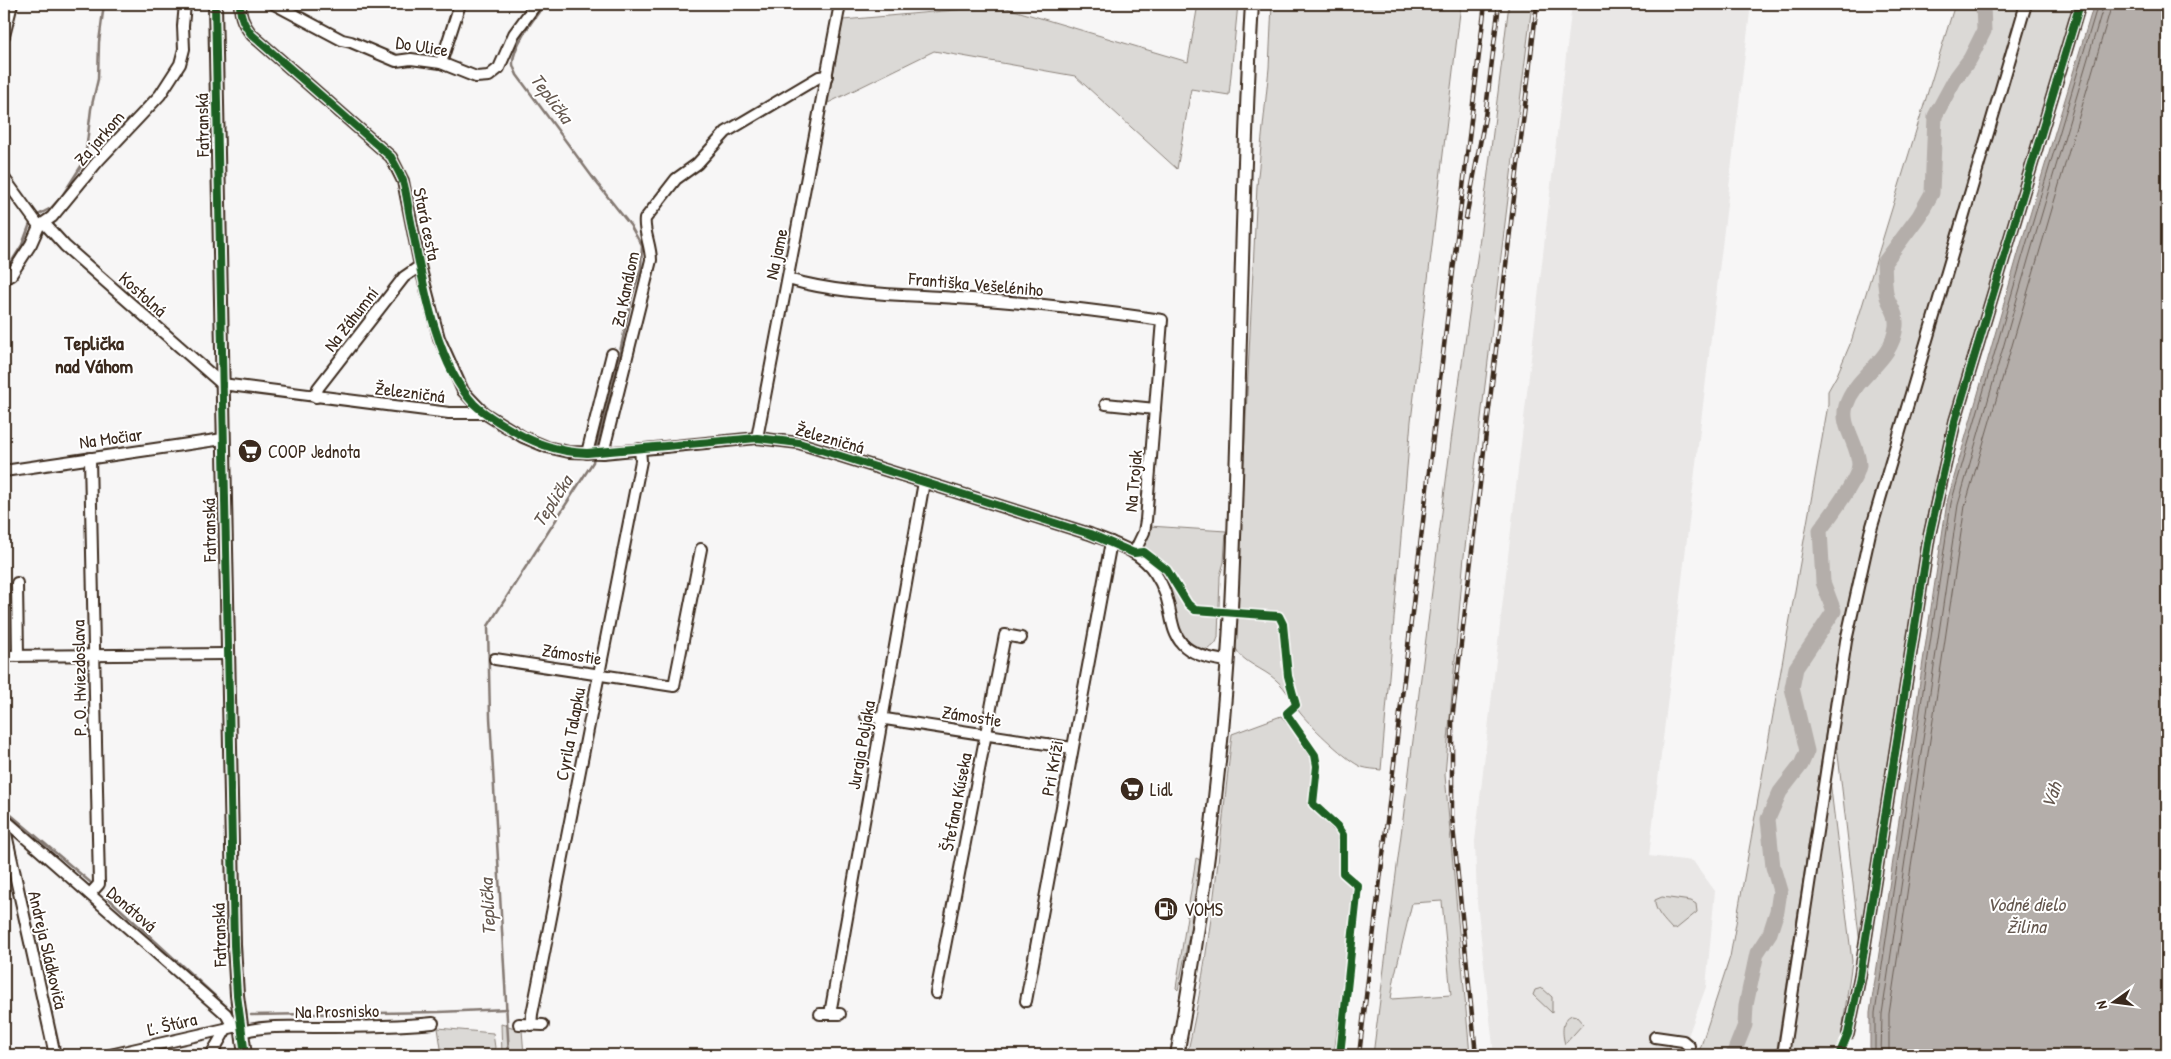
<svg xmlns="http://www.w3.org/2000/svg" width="2171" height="1059" viewBox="0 0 2171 1059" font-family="'Patrick Hand',sans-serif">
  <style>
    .built { fill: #e9e7e6 }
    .green { fill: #dbd9d6; stroke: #8b827a; fill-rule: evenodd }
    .water { fill: #b4aeaa; stroke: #847972 }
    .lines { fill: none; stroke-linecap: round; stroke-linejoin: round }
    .shore { stroke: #6b5f56; stroke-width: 1 }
    .stream { stroke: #847972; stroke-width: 2.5 }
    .river { stroke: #b4aeaa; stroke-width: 15 }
    .minor-casing { stroke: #3b2a1e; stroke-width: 14 }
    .major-casing { stroke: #3b2a1e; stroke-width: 16 }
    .minor { stroke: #fff; stroke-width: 10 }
    .major { stroke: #fff; stroke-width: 12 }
    .rail-casing { stroke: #3b2a1e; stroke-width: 4.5 }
    .rail { stroke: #fff; stroke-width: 2.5; stroke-dasharray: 8; stroke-linecap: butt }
    .cycleway-casing { stroke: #fff; stroke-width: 11 }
    .cycleway { stroke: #1b5e20; stroke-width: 8 }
    .labels { text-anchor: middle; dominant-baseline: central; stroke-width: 4; stroke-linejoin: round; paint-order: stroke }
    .street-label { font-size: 18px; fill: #3b2a1e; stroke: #fff }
    .poi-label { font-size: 18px; fill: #3b2a1e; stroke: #fff; text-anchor: start }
    .water-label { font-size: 19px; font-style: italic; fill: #65584f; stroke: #fff }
    .quarter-label { font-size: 20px; font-weight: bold; fill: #3b2a1e; stroke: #fff }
  </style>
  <rect width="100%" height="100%" fill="#f7f6f6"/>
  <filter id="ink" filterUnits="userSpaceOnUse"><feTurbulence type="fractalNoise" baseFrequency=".02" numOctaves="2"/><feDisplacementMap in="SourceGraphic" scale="10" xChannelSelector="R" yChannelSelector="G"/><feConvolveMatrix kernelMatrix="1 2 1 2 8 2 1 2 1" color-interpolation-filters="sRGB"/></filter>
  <g filter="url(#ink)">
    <polygon class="built" points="1572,4 1751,4 1649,856 1693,861 1715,891 1706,987 1681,1055 1494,1055 1477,902 1475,841"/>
    <g class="green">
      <polygon points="1198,4 1238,4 1229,95 1191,89 1177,169 1075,76 934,51 828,103 843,20 1000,6 1188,62"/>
      <path d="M1272 4H1461L1411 421 1381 770C1375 769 1368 769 1362 767 1348 762 1312 727 1301 714 1293 704 1287 689 1276 680 1263 668 1242 663 1235 647L1257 186 1269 68Z"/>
      <path d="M1509 4H1532L1464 556 1445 775 1470 1055H1459L1458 1050 1373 1055 1453 426 1479 245ZM1442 901 1451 995 1391 999 1395 974 1412 903Z"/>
      <polygon points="1955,4 2075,4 1935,478 1924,532 1860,944 1837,746 1841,632 1776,1055 1698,1055 1730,957 1828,405 1828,391 1837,375 1851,342"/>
      <path d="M1149 526 1226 531 1224 562 1220 576 1218 637C1216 645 1212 648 1203 650 1172 639 1177 607 1167 582 1162 569 1152 557 1144 546Z"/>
      <path d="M1281 716 1310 753 1313 763 1309 805 1340 837 1339 874 1355 888 1334 1055H1187C1211 950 1220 841 1232 734Z"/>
      <polygon points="1830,781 1852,961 1841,1039 1834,1055 1788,1055"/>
      <polygon points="1196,858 1200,860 1191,925 1178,990 1176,988"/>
      <path d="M1662 897 1691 901 1696 904 1697 912 1676 929H1672C1665 921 1654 911 1655 900Z"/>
      <polygon points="1542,988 1552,997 1552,1013 1533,995 1535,990"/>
      <path d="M1572 1015 1576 1016 1583 1024 1565 1044C1562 1034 1561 1019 1572 1015Z"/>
      <polygon points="501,1024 522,1030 524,1055 502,1055"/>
      <polygon points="438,1028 493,1033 496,1055 442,1055"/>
    </g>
    <polygon class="water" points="2094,4 2167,4 2167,1055 1870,1055 1870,1013 1947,502 2018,254"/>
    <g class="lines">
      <g class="shore">
        <polyline points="1875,1055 1875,1013 1951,503 2023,255 2098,4"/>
        <polyline points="1881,1055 1882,1014 1958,505 2029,257 2104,4"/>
        <polyline points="1889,1055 1889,1014 1965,506 2112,4"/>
      </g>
      <g class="stream">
        <path d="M545 4C535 17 512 46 513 64 513 67 516 72 517 75L596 182 630 225 642 246 641 268 632 296 613 384 595 451"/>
        <polyline points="36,216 51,208 62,196 85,160 91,109 98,79 99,42 104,4"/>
        <polyline points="4,271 7,269 22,245 31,221"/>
        <polyline points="4,809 90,882"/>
        <polyline points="107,897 227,1007"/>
        <polyline points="251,1015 439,1012 507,1009"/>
        <polyline points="509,1055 490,717 488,626 593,462 594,456"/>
      </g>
      <path class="river" d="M1733 1055 1745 1025 1746 1005 1757 953 1770 933 1777 911 1780 891 1773 867 1768 819 1780 792 1801 765 1807 751 1792 688 1796 668 1834 611 1823 582 1820 530C1829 518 1858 479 1859 465 1859 444 1840 426 1846 406 1856 374 1892 363 1896 326 1897 313 1891 308 1887 297 1884 287 1885 274 1884 263L1919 216 1932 193 1935 116 1955 79 1970 59 1984 31 1983 4"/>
      <g class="minor-casing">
        <g id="minor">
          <path d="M240 4C240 17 244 25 252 35L391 157 403 181 420 266 439 338 463 391 484 413 523 437 547 447 569 452 603 453 757 438 799 443 1090 534C1113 543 1141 551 1155 573 1184 615 1153 652 1227 661"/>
          <polyline points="274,4 342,40 351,42 396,61 411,59 441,63 476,77 489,76 499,68 514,34 536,4"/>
          <polyline points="4,36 12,4"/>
          <polyline points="441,63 460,4"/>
          <polyline points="4,178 39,226"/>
          <polyline points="45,224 65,246 222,384 449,413 484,413"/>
          <polyline points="4,279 11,275 31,244 39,226 52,217 98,161 160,95 180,64 184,49 183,26 185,4"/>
          <path d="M788 279C842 295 901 294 957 298 1025 302 1094 310 1162 320L1146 520 1144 532 1134 553"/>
          <polyline points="316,397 318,388 404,277 420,266"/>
          <polyline points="1106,404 1155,409"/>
          <polyline points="757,438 840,4"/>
          <polyline points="587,453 612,354"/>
          <path d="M603 453 651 260C651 246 643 230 645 219L676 179 697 164 726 132 819 77 827 76"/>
          <polyline points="4,471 223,439"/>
          <polyline points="17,583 18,656"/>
          <polyline points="4,656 227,654"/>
          <polyline points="495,659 674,686 701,549"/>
          <polyline points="866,716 1072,748"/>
          <polyline points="4,819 226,1014 233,1027"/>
          <polyline points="4,825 55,1055"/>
          <polyline points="90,894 99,884 90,458"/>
          <polyline points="936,993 1005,635 1021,638"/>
          <polyline points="1026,1001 1111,542"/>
          <polyline points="820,1014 840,1014"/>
          <polyline points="830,1014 924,482"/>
          <polyline points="519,1024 543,1025"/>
          <polyline points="531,1025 532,1014 641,461 640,449"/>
          <path d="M242 1032C264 1025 291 1027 314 1027 354 1027 393 1027 433 1023"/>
          <polyline points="1848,1034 1860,976 1929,537 1955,421 2080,4"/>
          <polyline points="1655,1037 1683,1041 1689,1046 1689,1055"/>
          <polyline points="110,1055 238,1026"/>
          <polyline points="211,1055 226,1029"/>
          <polyline points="1783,1055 1846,641 1870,533 2026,4"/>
        </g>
      </g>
      <g class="major-casing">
        <g id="major">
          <polyline points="215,4 234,945 237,995 245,1055"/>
          <path d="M1177 1055C1204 907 1223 758 1231 608 1241 407 1240 205 1252 4"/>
        </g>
      </g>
      <use href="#minor" class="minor"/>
      <use href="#major" class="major"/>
      <g class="rail-casing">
        <g id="rail">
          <polyline points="1466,218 1485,117 1499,4"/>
          <polyline points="1359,1055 1485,4"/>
          <polyline points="1476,1055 1452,817 1452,720 1537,4"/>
        </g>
      </g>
      <use href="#rail" class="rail"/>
      <g class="cycleway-casing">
        <g id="cycleway">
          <polyline points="215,4 234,945 237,995 245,1055"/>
          <path d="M240 4C240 17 244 25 252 35L391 157C395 165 400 173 403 181 407 194 408 209 411 222 422 277 435 363 474 404 483 413 494 419 505 426 531 442 556 452 587 453L757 438 799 443 1090 534 1134 553 1144 552 1167 570 1188 604 1195 610 1279 616 1283 624 1288 676 1296 705 1287 713 1288 716 1315 755 1317 766 1313 804 1337 826 1343 835V873L1358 886 1340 1055"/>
          <polyline points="1839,1055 1848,1034 1860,976 1929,537 1955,421 2080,4"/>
        </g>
      </g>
      <use href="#cycleway" class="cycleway"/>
    </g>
  </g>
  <defs>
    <g id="supermarket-disc" transform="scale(1.25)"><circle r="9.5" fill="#3b2a1e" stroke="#fff"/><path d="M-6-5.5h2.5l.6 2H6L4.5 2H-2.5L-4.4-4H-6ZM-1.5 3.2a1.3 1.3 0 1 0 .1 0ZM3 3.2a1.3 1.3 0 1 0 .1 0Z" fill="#fff"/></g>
    <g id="fuel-disc" transform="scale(1.25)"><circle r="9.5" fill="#3b2a1e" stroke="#fff"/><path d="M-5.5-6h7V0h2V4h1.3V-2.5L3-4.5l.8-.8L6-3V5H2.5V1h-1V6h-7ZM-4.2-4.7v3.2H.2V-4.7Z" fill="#fff"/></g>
  </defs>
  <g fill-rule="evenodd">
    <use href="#supermarket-disc" x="250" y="451"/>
    <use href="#supermarket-disc" x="1132" y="789"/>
    <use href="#fuel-disc" x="1166" y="909"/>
  </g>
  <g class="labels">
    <g class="street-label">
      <text transform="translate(422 46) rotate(9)">Do Ulice</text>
      <text transform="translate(202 125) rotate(-91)">Fatranská</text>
      <text transform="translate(99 138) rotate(-49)">Za jarkom</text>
      <text transform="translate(427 224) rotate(78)">Stará cesta</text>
      <text transform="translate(776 254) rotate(-78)">Na jame</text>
      <text transform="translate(976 284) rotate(5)">Františka Vešeléniho</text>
      <text transform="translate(625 289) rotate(-78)">Za Kanálom</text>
      <text transform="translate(143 294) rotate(42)">Kostolná</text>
      <text transform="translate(351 319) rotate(-52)">Na Záhumní</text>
      <text transform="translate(410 392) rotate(7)">Železničná</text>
      <text transform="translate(111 438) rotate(-8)">Na Močiar</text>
      <text transform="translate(830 438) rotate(16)">Železničná</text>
      <text transform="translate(1133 481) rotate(-85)">Na Trojak</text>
      <text transform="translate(209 530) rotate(-91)">Fatranská</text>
      <text transform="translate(572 654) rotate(9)">Zámostie</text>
      <text transform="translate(79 678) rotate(-91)">P. O. Hviezdoslava</text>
      <text transform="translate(972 716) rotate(9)">Zámostie</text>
      <text transform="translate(570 734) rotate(-79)">Cyrila Talapku</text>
      <text transform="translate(861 745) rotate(-80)">Juraja Poljaka</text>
      <text transform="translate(1052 768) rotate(-80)">Pri Kríži</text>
      <text transform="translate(956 802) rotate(-79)">Štefana Kúseka</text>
      <text transform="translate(132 909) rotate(41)">Donátová</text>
      <text transform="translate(219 935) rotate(-92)">Fatranská</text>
      <text transform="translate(48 950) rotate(77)">Andreja Sládkoviča</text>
      <text transform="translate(337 1011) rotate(-1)">Na Prosnisko</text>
      <text transform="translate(172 1024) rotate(-13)">Ľ. Štúra</text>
    </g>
    <g class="poi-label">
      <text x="268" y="451">COOP Jednota</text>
      <text x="1150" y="789">Lidl</text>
      <text x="1184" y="909">VOMS</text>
    </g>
    <g class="water-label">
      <text transform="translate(552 98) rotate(53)">Teplička</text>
      <text transform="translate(552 501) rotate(-57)">Teplička</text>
      <text transform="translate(2051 795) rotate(-69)">Váh</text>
      <text x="2026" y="904">Vodné dielo<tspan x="2026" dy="22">Žilina</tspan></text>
      <text transform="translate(487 907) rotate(-93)">Teplička</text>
    </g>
    <g class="quarter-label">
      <text x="94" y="342">Teplička<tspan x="94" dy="23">nad Váhom</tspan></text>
    </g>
  </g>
  <rect width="2171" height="1059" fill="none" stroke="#fff" stroke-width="20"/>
  <rect x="10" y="10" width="2151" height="1039" fill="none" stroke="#3b2a1e" stroke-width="2" filter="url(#ink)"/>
  <g transform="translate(2114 1002) rotate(256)" stroke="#ffffff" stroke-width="4" paint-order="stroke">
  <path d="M0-4L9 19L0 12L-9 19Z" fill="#3b2a1e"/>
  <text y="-8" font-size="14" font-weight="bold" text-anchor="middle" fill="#3b2a1e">N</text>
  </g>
</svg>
